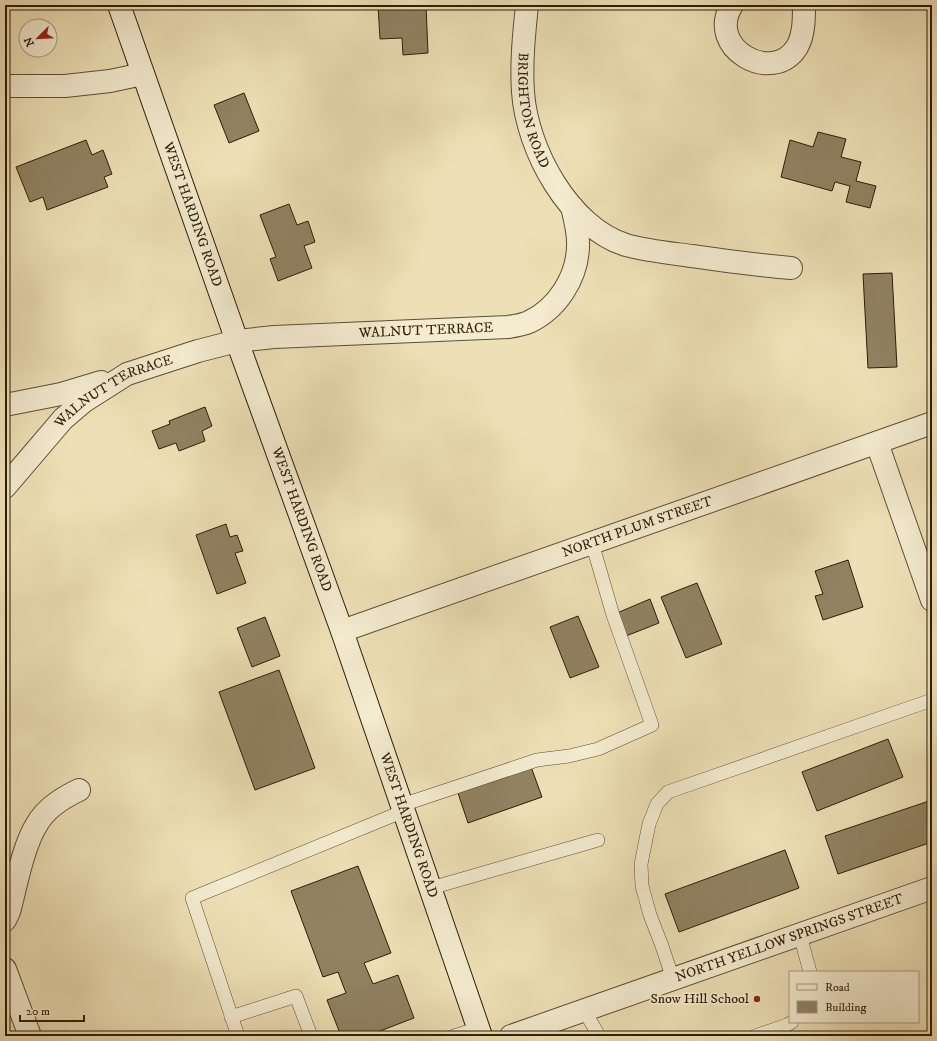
<svg xmlns="http://www.w3.org/2000/svg" width="937" height="1041" viewBox="0 0 937 1041" font-family="'IM FELL DW Pica',serif">
  <style>
    .building { fill: #918262; stroke: #2d1d06 }
    .lines { fill: none; stroke-linecap: round; stroke-linejoin: round }
    .lane-casing { stroke: #5d4e32; stroke-width: 14 }
    .street-casing { stroke: #5d4e32; stroke-width: 24 }
    .secondary-casing { stroke: #2d1d06; stroke-width: 24 }
    .lane { stroke: #f4ebd0; stroke-width: 13 }
    .street { stroke: #f4ebd0; stroke-width: 22 }
    .secondary { stroke: #f4ebd0; stroke-width: 22 }
    .poi-dot { fill: #8f2418; stroke: #f4ebd0; stroke-width: 1.5 }
    .labels { text-anchor: middle; dominant-baseline: central; stroke-width: 3.5; stroke-linejoin: round; paint-order: stroke }
    .street-label { font-size: 14px; fill: #2d1d06; stroke: #f4ebd0 }
    .poi-label { font-size: 14px; fill: #2d1d06; stroke: #f4ebd0; text-anchor: end }
  </style>
  <rect width="100%" height="100%" fill="#eee0b6"/>
  <filter id="stains"><feTurbulence type="fractalNoise" baseFrequency=".005" numOctaves="4"/><feColorMatrix values="0 0 0 0 .2 0 0 0 0 .09 0 0 0 0 .02 0 0 0 .5 -.17"/></filter>
  <radialGradient id="worn" r=".72"><stop offset=".6" stop-color="#630" stop-opacity="0"/><stop offset="1" stop-color="#630" stop-opacity=".3"/></radialGradient>
  <g class="building">
    <polygon points="378,5 426,5 428,53 403,55 402,38 380,39"/>
    <polygon points="244,93 259,131 229,143 214,105"/>
    <polygon points="818,132 846,139 841,157 861,162 856,181 876,186 870,208 846,202 850,186 835,182 832,191 781,177 790,140 813,147"/>
    <polygon points="86,140 92,155 103,150 112,174 104,177 108,187 47,210 43,197 30,202 16,167"/>
    <polygon points="289,204 297,225 308,221 315,242 304,246 312,268 278,281 270,259 276,257 260,215"/>
    <polygon points="892,273 897,367 868,368 863,274"/>
    <polygon points="205,407 212,426 202,431 205,441 179,451 176,443 159,449 152,431 170,424 169,421"/>
    <polygon points="226,524 230,537 237,535 243,551 235,553 246,583 217,594 196,535"/>
    <polygon points="848,560 863,607 823,620 815,596 823,594 815,571"/>
    <polygon points="697,583 722,644 686,658 661,597"/>
    <polygon points="650,599 659,623 626,636 617,613"/>
    <polygon points="578,616 599,667 570,678 550,627"/>
    <polygon points="265,617 280,656 252,667 237,628"/>
    <polygon points="279,670 315,768 255,790 219,692"/>
    <polygon points="888,739 903,777 817,811 802,772"/>
    <polygon points="530,764 542,797 468,823 457,790"/>
    <polygon points="932,800 932,842 838,874 825,836"/>
    <polygon points="785,850 799,888 679,932 665,894"/>
    <polygon points="358,866 391,953 364,963 373,984 398,975 414,1018 367,1036 341,1036 327,1000 346,993 338,972 323,977 291,891"/>
    <polygon points="848,1032 850,1036 837,1036"/>
  </g>
  <g class="lines">
    <g class="lane-casing">
      <g id="lane">
        <polyline points="402,805 537,760 569,756 598,749 652,725 613,615 592,543"/>
        <polyline points="431,888 598,840"/>
        <polyline points="800,935 810,972"/>
        <polyline points="673,979 662,946 650,915 642,886 641,864 649,824 657,804 668,792 932,700"/>
        <polyline points="584,1010 599,1036"/>
        <polyline points="231,1017 296,996 311,1036"/>
        <polyline points="238,1036 192,898 404,811"/>
        <polyline points="454,1036 479,1028"/>
        <polyline points="755,1036 787,1025 792,1022"/>
      </g>
    </g>
    <g class="street-casing">
      <g id="street">
        <path id="s1" d="M527 5C524 34 521 63 523 92 527 150 569 227 626 245 648 251 670 253 692 256 725 261 758 265 791 268"/>
        <path d="M732 5C705 48 773 86 797 47 804 35 804 19 804 5"/>
        <polyline points="5,86 65,86 110,81 143,74"/>
        <polyline points="5,405 61,394 101,382"/>
        <polyline points="877,443 932,600"/>
        <path id="s2" d="M5 487 63 419 83 402 127 374 198 351 237 341 274 337 508 327C515 326 522 325 529 322 557 309 577 278 578 247 579 234 575 219 572 207"/>
        <path id="s3" d="M342 631 932 423"/>
        <path d="M5 920 9 912C16 886 23 846 37 824 46 808 62 798 79 790"/>
        <polyline points="5,969 30,1036"/>
        <path id="s4" d="M511 1036 932 888"/>
      </g>
    </g>
    <g class="secondary-casing">
      <g id="secondary">
        <path id="s5" d="M119 5 237 341 342 631 481 1036"/>
      </g>
    </g>
    <use href="#lane" class="lane"/>
    <use href="#street" class="street"/>
    <use href="#secondary" class="secondary"/>
  </g>
  <circle class="poi-dot" cx="757" cy="999" r="4"/>
  <g class="labels">
    <g class="street-label">
      <text stroke="none"><textPath href="#s1" startOffset="107">BRIGHTON ROAD</textPath></text>
      <text stroke="none"><textPath href="#s5" startOffset="222">WEST HARDING ROAD</textPath></text>
      <text stroke="none"><textPath href="#s2" startOffset="472">WALNUT TERRACE</textPath></text>
      <text stroke="none"><textPath href="#s2" startOffset="148">WALNUT TERRACE</textPath></text>
      <text stroke="none"><textPath href="#s5" startOffset="546">WEST HARDING ROAD</textPath></text>
      <text stroke="none"><textPath href="#s3" startOffset="313">NORTH PLUM STREET</textPath></text>
      <text stroke="none"><textPath href="#s5" startOffset="870">WEST HARDING ROAD</textPath></text>
      <text stroke="none"><textPath href="#s4" startOffset="295">NORTH YELLOW SPRINGS STREET</textPath></text>
    </g>
    <g class="poi-label">
      <text x="749" y="999">Snow Hill School</text>
    </g>
  </g>
  <rect width="937" height="1041" fill="none" stroke="#eee0b6" stroke-width="20"/>
  <rect x="6" y="6" width="925" height="1029" fill="none" stroke="#2d1d06" stroke-width="2"/>
  <rect x="10" y="10" width="917" height="1021" fill="none" stroke="#2d1d06"/>
  <rect x="789" y="971" width="130" height="52" fill="#f4ebd0" stroke="#a4997f"/>
  <rect x="797" y="984" width="20" height="6" fill="#f4ebd0" stroke="#a4997f"/>
  <text x="825" y="991" font-size="12" fill="#2d1d06">Road</text>
  <rect x="797" y="1001" width="20" height="12" fill="#918262" stroke="#a4997f"/>
  <text x="825" y="1011" font-size="12" fill="#2d1d06">Building</text>
  <g transform="translate(38 38) rotate(246)"><circle r="19" fill="#f4ebd0" stroke="#a4997f"/>
  <path d="M0-3L7 15L0 10L-7 15Z" fill="#8f2418"/>
  <text y="-6" font-size="11" font-weight="bold" text-anchor="middle" fill="#2d1d06">N</text>
  </g>
  <path d="M20 1015v6h64v-6" fill="none" stroke="#2d1d06" stroke-width="2"/>
  <text x="26" y="1015" font-size="12" fill="#2d1d06" stroke="#f4ebd0" stroke-width="3" paint-order="stroke">20 m</text>
  <rect width="100%" height="100%" filter="url(#stains)"/>
  <rect width="100%" height="100%" fill="url(#worn)"/>
</svg>
